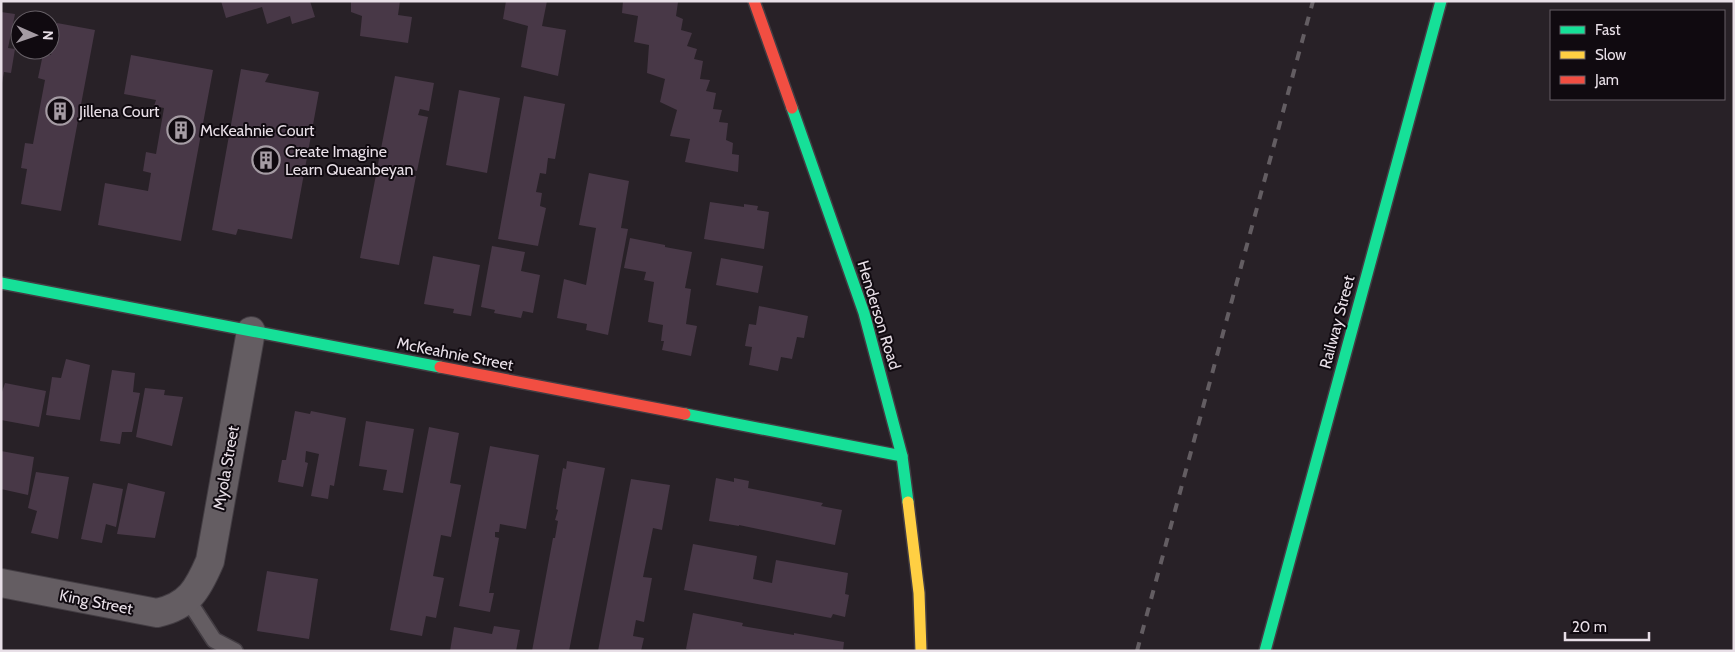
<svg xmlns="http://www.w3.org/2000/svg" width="1735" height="652" viewBox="0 0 1735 652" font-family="Cabin,sans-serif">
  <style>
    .building { fill: #483847 }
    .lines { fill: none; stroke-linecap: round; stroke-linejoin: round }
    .lane-casing { stroke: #433d43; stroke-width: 18 }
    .street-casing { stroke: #433d43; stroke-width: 30 }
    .fast-casing { stroke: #433d43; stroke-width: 14 }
    .slow-casing { stroke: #433d43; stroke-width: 14 }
    .jam-casing { stroke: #433d43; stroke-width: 14 }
    .lane { stroke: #645d62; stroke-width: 15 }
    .street { stroke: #645d62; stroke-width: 28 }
    .fast { stroke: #16e098; stroke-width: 11 }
    .slow { stroke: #ffcf43; stroke-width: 11 }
    .jam { stroke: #f24e42; stroke-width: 11 }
    .rail { stroke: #635d62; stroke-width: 4; stroke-dasharray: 9 9; stroke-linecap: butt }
    .labels { text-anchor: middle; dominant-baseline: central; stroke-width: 4; stroke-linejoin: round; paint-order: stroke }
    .poi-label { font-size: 16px; fill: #e8dfe7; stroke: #100a10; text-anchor: start }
    .street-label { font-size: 16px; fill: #e8dfe7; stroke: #100a10 }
  </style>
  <rect width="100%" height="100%" fill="#282127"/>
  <g class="building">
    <polygon points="221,1 310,1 315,17 292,24 290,16 267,24 262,7 226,18"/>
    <polygon points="351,1 400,1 398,15 412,17 408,43 360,36 362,16 351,12"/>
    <polygon points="506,1 547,1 542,26 566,30 558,76 521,67 528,26 503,19"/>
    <polygon points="623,1 678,2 676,16 683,19 681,30 692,33 687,46 697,49 694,59 703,61 700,79 710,80 706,91 716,93 713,109 722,110 719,122 728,123 726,140 733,143 732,154 739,155 738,172 685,162 690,139 670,136 677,110 660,102 665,79 647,73 649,45 634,42 638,16 622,13"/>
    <polygon points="1,12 15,14 8,48 15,49 11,73 4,72 2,83"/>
    <polygon points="57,23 95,30 61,211 21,204 27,169 21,168 25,143 33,144 45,80 38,78 43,54 51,55"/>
    <polygon points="131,55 213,70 181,241 98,225 105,183 148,191 151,173 143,171 146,152 156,154 164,108 154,106 156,100 124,94"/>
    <polygon points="241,69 269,74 265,82 319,92 292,239 238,229 236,235 212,230"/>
    <polygon points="395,76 434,83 429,111 420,109 418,115 428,117 417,171 409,169 408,175 416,176 399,265 360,258"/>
    <polygon points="459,90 500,98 487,173 446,165"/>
    <polygon points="524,96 565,104 555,159 548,158 546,174 540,173 536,192 542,193 540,206 546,208 538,246 498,239"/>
    <polygon points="589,173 629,181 621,228 628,229 608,335 586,330 587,324 557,318 564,279 586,285 596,228 579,225"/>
    <polygon points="710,202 744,207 744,204 758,206 757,210 769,212 764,249 704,239"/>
    <polygon points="630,238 665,245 665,247 692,252 685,288 691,289 686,324 697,326 691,356 662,350 664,341 661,341 663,325 648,322 654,282 644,280 646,272 624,268"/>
    <polygon points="492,246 525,252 521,271 540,275 533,313 523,311 521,318 494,313 495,310 481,307"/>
    <polygon points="433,256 480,265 471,316 453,313 454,309 424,304"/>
    <polygon points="721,258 763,266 758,293 716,285"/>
    <polygon points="759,306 808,316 804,338 797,337 792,359 781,357 778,371 749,365 752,347 745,346 749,324 756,325"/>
    <polygon points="66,359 90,365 80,420 46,415 52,377 61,378"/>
    <polygon points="112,370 135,373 133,392 140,393 132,432 122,432 120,444 100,441"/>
    <polygon points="5,383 46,391 39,427 1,420 1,395"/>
    <polygon points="145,388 165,390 164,395 183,397 172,446 136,437"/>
    <polygon points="295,411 310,414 311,411 346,418 334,486 330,485 328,499 311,496 319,454 306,451 305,462 308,463 303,487 278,482 282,460 286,460"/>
    <polygon points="366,421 414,429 403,493 383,490 387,470 359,466"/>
    <polygon points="429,427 459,433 450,483 461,485 451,537 441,535 433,576 444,578 436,618 426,616 422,636 390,630"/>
    <polygon points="490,446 539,455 526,529 500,524 499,532 495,532 495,537 499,538 489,593 494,593 490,612 459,606"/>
    <polygon points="1,451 34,457 28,495 1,489"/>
    <polygon points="567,461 605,468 569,651 532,651 553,538 555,538 558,521 555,520 558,510 556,509 563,468 566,469"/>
    <polygon points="36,472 69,477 58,539 31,533 37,511 28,508"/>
    <polygon points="716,478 734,482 734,478 749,481 748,488 823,503 821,506 842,510 835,545 739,525 739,526 709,521"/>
    <polygon points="631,479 670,485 662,530 653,528 643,577 652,578 644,622 636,620 633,636 644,638 641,651 598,651"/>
    <polygon points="93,483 123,489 116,527 106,524 102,543 81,539"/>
    <polygon points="128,483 165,492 155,538 117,534"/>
    <polygon points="693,544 757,556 753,579 772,583 776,560 848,573 845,594 849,595 845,617 833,614 831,618 684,590"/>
    <polygon points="267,571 318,579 309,639 257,631"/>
    <polygon points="693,613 743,623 742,626 794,635 794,633 844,642 843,651 697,651 686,649"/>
    <polygon points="494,626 520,630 516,651 450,651 454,627 492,634"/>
  </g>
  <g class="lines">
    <g class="lane-casing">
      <polyline id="lane" points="188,600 214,640 235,651"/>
    </g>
    <g class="street-casing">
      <path id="street" d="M1 583 157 613C189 606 198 589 210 561L251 331"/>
    </g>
    <g class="fast-casing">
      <g id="fast">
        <polyline points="792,108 864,313 902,456 908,502"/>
        <polyline points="1,283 440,367"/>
        <polyline points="685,414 902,456"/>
        <polyline points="1265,651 1441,1"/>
      </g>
    </g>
    <g class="slow-casing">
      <polyline id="slow" points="908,502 919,593 921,651"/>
    </g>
    <g class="jam-casing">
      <g id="jam">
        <polyline points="754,1 792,108"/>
        <polyline points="440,367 685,414"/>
      </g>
    </g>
    <use href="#lane" class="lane"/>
    <use href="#street" class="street"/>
    <use href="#fast" class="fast"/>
    <use href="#slow" class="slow"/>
    <use href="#jam" class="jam"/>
    <polyline class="rail" points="1137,651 1313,1"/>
  </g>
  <defs>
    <g id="building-ring" transform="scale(1.4375)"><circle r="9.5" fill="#100a10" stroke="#a59ca4" stroke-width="1.5"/><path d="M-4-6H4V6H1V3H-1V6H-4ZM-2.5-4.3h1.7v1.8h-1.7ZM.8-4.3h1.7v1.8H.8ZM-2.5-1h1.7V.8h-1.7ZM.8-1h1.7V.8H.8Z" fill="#a59ca4"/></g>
  </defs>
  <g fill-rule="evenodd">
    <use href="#building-ring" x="60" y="111"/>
    <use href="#building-ring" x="181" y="130"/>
    <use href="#building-ring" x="266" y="160"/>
  </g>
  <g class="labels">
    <g class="poi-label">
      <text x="79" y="111">Jillena Court</text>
      <text x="200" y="130">McKeahnie Court</text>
      <text x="285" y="151">Create Imagine<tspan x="285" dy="18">Learn Queanbeyan</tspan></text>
    </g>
    <g class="street-label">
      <text transform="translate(879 315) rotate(73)">Henderson Road</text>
      <text transform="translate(1337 322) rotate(-75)">Railway Street</text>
      <text transform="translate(455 354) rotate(11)">McKeahnie Street</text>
      <text transform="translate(226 468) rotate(-80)">Myola Street</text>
      <text transform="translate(96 602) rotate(11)">King Street</text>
    </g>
  </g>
  <rect width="1735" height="652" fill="none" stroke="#e8dfe7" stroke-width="5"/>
  <rect x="1550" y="10" width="175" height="90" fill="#100a10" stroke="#665f66"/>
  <rect x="1560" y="26" width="25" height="8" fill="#16e098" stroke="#665f66"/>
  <text x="1595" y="35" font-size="15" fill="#e8dfe7">Fast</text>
  <rect x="1560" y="51" width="25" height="8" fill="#ffcf43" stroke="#665f66"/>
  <text x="1595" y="60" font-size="15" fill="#e8dfe7">Slow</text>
  <rect x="1560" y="76" width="25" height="8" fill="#f24e42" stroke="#665f66"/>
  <text x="1595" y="85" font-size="15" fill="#e8dfe7">Jam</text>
  <g transform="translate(35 35) rotate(92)"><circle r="24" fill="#100a10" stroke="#665f66"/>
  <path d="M0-4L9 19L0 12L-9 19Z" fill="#a59ca4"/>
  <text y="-8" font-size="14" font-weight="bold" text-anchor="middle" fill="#e8dfe7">N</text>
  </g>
  <path d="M1565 632v8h84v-8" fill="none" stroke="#e8dfe7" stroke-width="2.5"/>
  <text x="1572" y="632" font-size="15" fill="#e8dfe7" stroke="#100a10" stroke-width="4" paint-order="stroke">20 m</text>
</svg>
